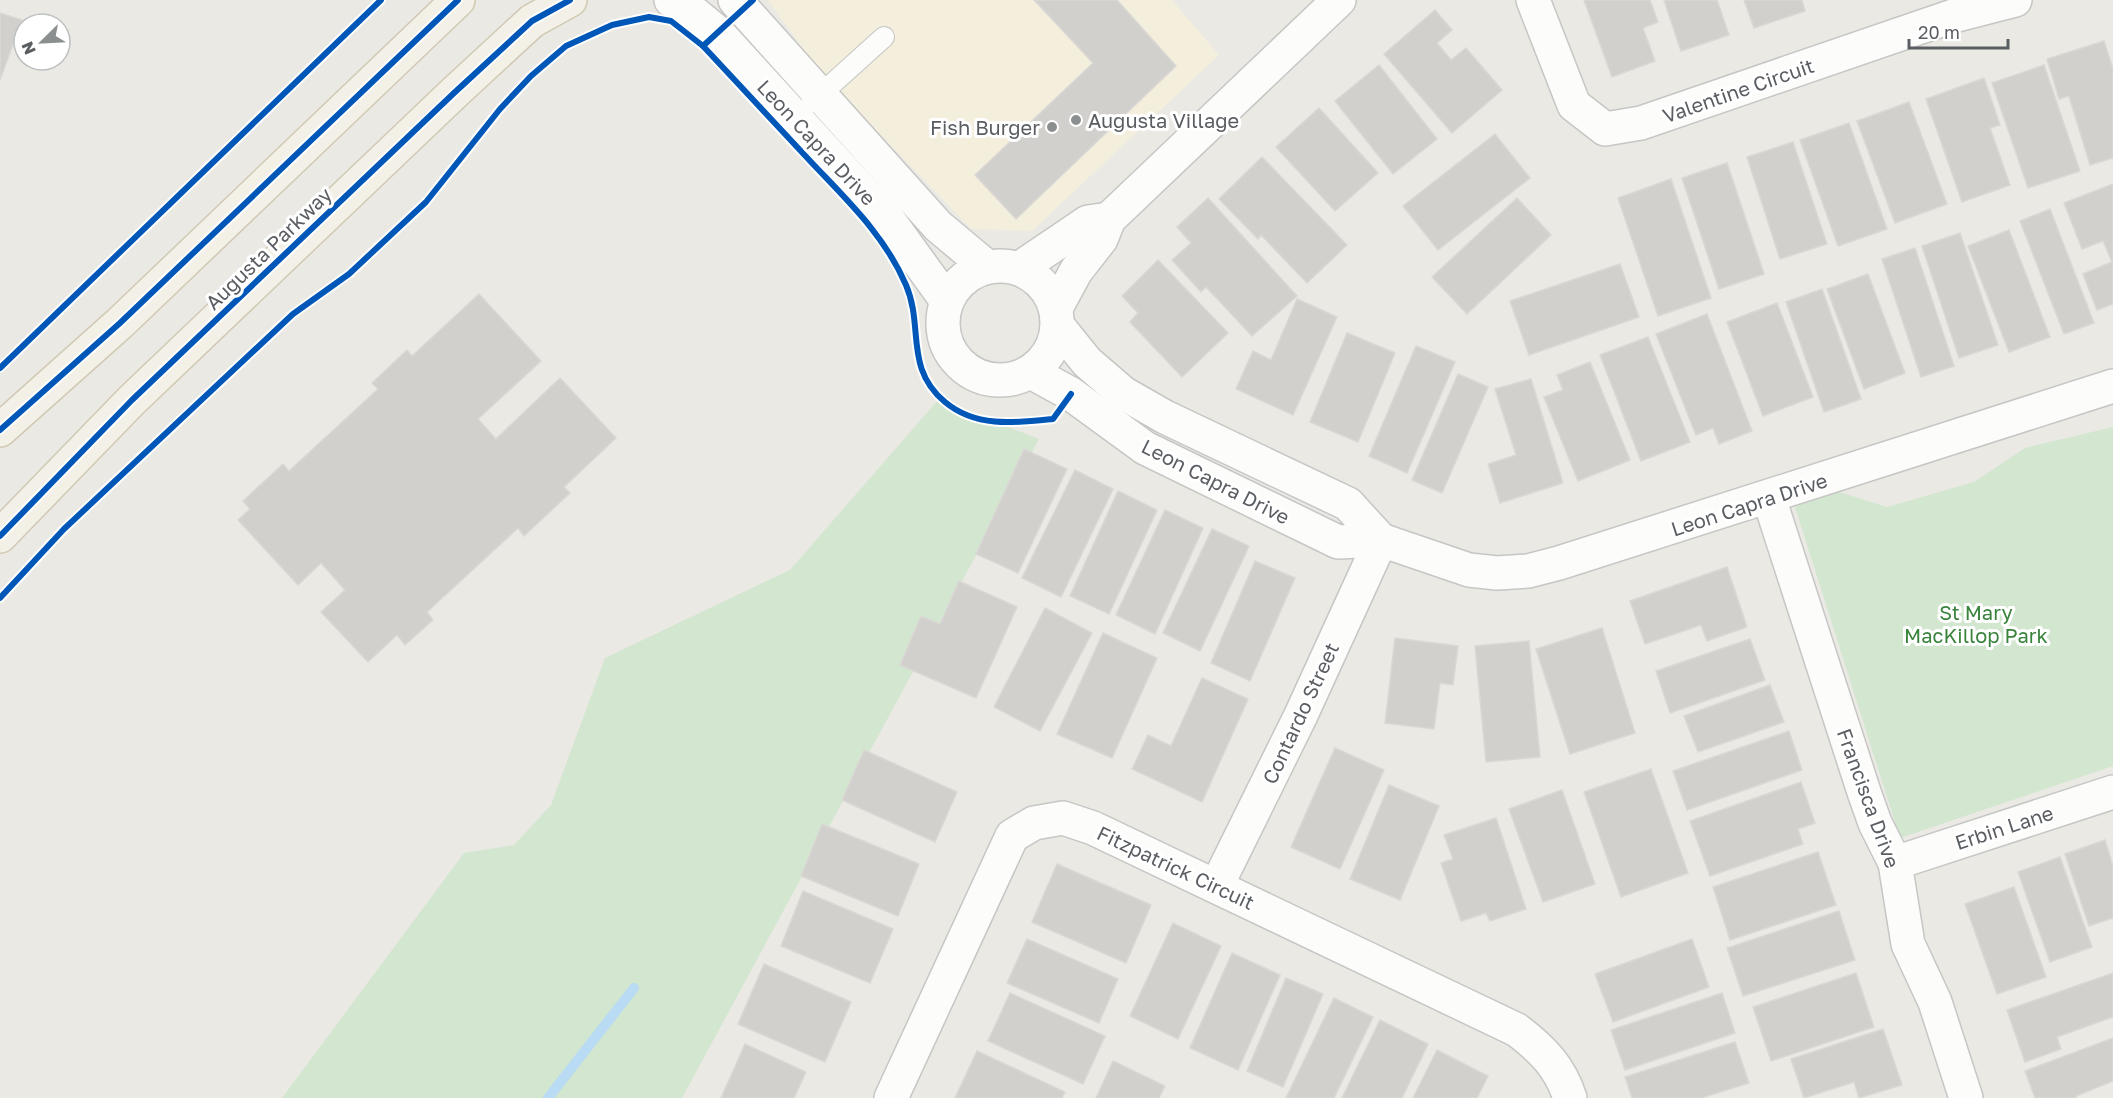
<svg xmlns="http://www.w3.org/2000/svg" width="2113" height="1098" viewBox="0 0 2113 1098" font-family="'Golos Text',sans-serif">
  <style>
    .commercial { fill: #f4eedd }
    .green { fill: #d3e6d0 }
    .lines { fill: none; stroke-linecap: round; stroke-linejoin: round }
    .stream { stroke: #b9dbf3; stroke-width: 10 }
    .building { fill: #d1d0cd; stroke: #dad8d4; stroke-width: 1.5 }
    .service-casing { stroke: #c6c6c5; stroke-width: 22 }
    .minor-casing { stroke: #c6c6c5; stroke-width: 36 }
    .tertiary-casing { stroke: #c6c6c5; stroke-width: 36 }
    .primary-casing { stroke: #d1c9b3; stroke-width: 36 }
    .service { stroke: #fcfcfb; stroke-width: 20 }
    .minor { stroke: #fcfcfb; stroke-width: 33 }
    .tertiary { stroke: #fcfcfb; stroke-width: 33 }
    .primary { stroke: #f2f0e7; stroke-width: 33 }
    .cycleway-casing { stroke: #fff; stroke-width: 10 }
    .cycleway { stroke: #0057b8; stroke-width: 6 }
    .poi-dot { fill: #8c8f90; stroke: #fff; stroke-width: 2 }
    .labels { text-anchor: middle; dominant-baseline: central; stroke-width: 6; stroke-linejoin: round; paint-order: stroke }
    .street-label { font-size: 20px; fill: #5a5e62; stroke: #fff }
    .poi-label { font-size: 20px; fill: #5a5e62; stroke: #fff; text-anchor: start }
    .park-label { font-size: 20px; fill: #39833c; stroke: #fff }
  </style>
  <rect width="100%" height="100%" fill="#eae9e4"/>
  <polygon class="commercial" points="768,0 1172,0 1219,55 1032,231 971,229 816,67"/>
  <g class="green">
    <polygon points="938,400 1039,439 682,1098 282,1098 464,853 514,845 551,805 605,658 790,570"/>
    <polygon points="2113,427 2113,766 1900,838 1795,507 1836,491 1887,507 1974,482 2025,448"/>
  </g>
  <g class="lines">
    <polyline class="stream" points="548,1098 634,988"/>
  </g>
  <g class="building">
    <polygon points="1034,0 1117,0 1176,66 1016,219 975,175 1093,63"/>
    <polygon points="1584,0 1650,0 1658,22 1643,28 1655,61 1612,77"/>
    <polygon points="1664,0 1717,0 1729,35 1681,51"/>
    <polygon points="1744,0 1802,0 1805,11 1754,28"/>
    <polygon points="1435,10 1452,30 1437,43 1451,60 1466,48 1502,90 1452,133 1384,54"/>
    <polygon points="0,13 22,20 0,80"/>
    <polygon points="2104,41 2113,69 2113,158 2090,165 2069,96 2059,99 2047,59"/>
    <polygon points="1379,65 1437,139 1393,174 1335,101"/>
    <polygon points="2044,65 2080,171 2028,188 1992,83"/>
    <polygon points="1984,78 2000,125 1990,128 2010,185 1962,202 1926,99"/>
    <polygon points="1909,102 1947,204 1895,223 1857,121"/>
    <polygon points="1319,108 1378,173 1335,211 1276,147"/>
    <polygon points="1849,123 1887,229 1838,246 1800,140"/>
    <polygon points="1495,134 1530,178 1438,250 1403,206"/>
    <polygon points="1793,142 1827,244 1780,259 1747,157"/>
    <polygon points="1262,157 1347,245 1307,283 1261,235 1258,239 1219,199"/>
    <polygon points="1727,163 1764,274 1719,289 1682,178"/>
    <polygon points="1671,179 1711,298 1658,316 1618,198"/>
    <polygon points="2113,184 2113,304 2097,310 2083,274 2112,262 2103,241 2082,249 2064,203"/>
    <polygon points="1208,198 1297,296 1252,336 1206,287 1201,292 1172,260 1191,243 1177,227"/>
    <polygon points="1517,198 1551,235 1467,314 1432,277"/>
    <polygon points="2050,209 2094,323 2064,334 2020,221"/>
    <polygon points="2009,230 2050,337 2009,352 1968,246"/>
    <polygon points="1960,233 1998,345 1959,358 1922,246"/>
    <polygon points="1915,248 1954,366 1921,377 1882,259"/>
    <polygon points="1158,260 1228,333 1182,377 1130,322 1138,313 1122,296"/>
    <polygon points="1620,264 1639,317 1529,355 1510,301"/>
    <polygon points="1868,274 1905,373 1864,389 1827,289"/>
    <polygon points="1822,289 1861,399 1824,412 1786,302"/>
    <polygon points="479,294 541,361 478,419 496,439 560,378 616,438 564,487 570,493 524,536 518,528 427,612 433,620 405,645 397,635 368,662 321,612 345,590 321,563 298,585 238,520 250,509 243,501 283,464 289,471 378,389 372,383 407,350 412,356"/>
    <polygon points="1297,299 1337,317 1293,415 1236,389 1253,351 1271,360"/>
    <polygon points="1777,303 1813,397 1763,416 1727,322"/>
    <polygon points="1707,314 1752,431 1719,444 1713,428 1696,435 1656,334"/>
    <polygon points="1347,333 1395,353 1358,442 1310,422"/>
    <polygon points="1648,337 1690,442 1641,461 1600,355"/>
    <polygon points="1416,346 1455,362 1407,473 1369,456"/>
    <polygon points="1590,362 1630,460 1578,481 1544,397 1563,390 1557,375"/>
    <polygon points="1458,374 1488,387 1442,493 1412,480"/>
    <polygon points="1531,379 1563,483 1500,503 1488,464 1516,455 1495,389"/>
    <polygon points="1024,449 1067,469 1018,573 976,554"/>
    <polygon points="1075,470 1113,489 1061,597 1022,578"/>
    <polygon points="1118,491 1157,510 1109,614 1070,596"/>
    <polygon points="1165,510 1203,528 1155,634 1116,615"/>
    <polygon points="1212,529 1249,546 1200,651 1163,633"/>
    <polygon points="1255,561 1295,578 1250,681 1211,663"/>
    <polygon points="1727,567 1747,627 1707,641 1701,625 1645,644 1630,601"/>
    <polygon points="959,581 1017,607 976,698 900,665 921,616 940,624"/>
    <polygon points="1045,608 1092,633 1040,731 994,707"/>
    <polygon points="1602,628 1635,733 1570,754 1536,649"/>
    <polygon points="1103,633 1157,658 1112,758 1057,734"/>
    <polygon points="1395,638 1458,646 1453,685 1440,683 1434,729 1385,723"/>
    <polygon points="1750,639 1765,680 1670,713 1656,671"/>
    <polygon points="1529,641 1540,757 1486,762 1475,646"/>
    <polygon points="1202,678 1248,699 1202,802 1132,769 1148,735 1171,746"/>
    <polygon points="1770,685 1784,722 1698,752 1684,716"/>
    <polygon points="1789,731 1802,770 1687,810 1673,771"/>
    <polygon points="1335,748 1384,770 1340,869 1291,847"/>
    <polygon points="864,750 957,792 935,842 842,800"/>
    <polygon points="1651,769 1688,873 1621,897 1584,792"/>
    <polygon points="1801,782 1815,823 1798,829 1803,844 1710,876 1690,821"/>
    <polygon points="1389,785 1439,806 1400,900 1350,879"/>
    <polygon points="1562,790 1595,884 1543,902 1509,809"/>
    <polygon points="1496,818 1526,909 1490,921 1486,913 1461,921 1441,863 1453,859 1444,835"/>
    <polygon points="822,824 919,864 898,916 801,876"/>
    <polygon points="2105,840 2113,866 2113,918 2089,926 2065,854"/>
    <polygon points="1818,852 1836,905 1730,940 1713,887"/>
    <polygon points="2060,857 2092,947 2050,962 2018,872"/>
    <polygon points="1057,864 1151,905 1126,963 1032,922"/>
    <polygon points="2014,887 2046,977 1997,994 1965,904"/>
    <polygon points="803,891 893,929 870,983 781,946"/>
    <polygon points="1839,911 1855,960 1743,996 1727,948"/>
    <polygon points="1173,923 1221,946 1178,1039 1130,1016"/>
    <polygon points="1027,939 1118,979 1099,1023 1007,983"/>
    <polygon points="1692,939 1709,987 1613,1022 1595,974"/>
    <polygon points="1232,953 1280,975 1238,1070 1190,1048"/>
    <polygon points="764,964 851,1002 825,1062 738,1024"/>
    <polygon points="1856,973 1874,1027 1771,1061 1753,1007"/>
    <polygon points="2113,973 2113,1017 2057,1037 2061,1049 2025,1062 2007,1010"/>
    <polygon points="1286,978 1323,994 1283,1087 1247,1071"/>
    <polygon points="1010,993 1105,1036 1083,1084 988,1041"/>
    <polygon points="1722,993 1735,1033 1625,1070 1611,1030"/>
    <polygon points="1334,998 1373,1017 1334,1098 1286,1098"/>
    <polygon points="1380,1020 1428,1044 1402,1098 1342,1098"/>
    <polygon points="1883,1029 1902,1085 1859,1098 1854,1082 1804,1098 1791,1059"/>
    <polygon points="2113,1038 2113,1081 2076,1096 2076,1098 2035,1098 2025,1071"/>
    <polygon points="1735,1042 1749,1083 1701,1098 1632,1098 1625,1077"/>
    <polygon points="745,1044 806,1072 794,1098 721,1098"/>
    <polygon points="1437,1050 1488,1076 1477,1098 1413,1098"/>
    <polygon points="977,1051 1065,1092 1062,1098 955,1098"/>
    <polygon points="1113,1061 1165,1086 1159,1098 1096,1098"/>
  </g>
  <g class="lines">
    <g class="service-casing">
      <polyline id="service" points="812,102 884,37"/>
    </g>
    <g class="minor-casing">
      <g id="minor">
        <polyline points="1533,0 1574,105 1605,129 1641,123 1953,16 2015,0"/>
        <polyline points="1020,268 1088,222 1109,219"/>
        <polyline points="1056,308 1076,271 1101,239 1109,219 1339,0"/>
        <polyline points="1769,498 1864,792 1875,823 1895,863 1908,944 1935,1002 1966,1098"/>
        <polyline points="1895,863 2113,792"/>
        <polyline points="1217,885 1301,715 1381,540"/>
        <path d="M891 1098 1012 836 1034 823 1063 818 1093 828 1517 1030C1543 1050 1560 1067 1570 1098"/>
      </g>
    </g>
    <g class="tertiary-casing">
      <g id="tertiary">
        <polyline points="671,0 694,13 717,32 887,218 947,301"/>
        <polyline points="735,0 938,226 987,267"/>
        <circle cx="1000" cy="323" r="57"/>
        <polyline points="1058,326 1087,362 1123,393 1165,417 1348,504 1381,540"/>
        <polyline points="1031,372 1071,394 1145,448 1338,542 1381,540 1469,570 1497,573 1528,571 1559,563 2113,386"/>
      </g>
    </g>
    <g class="primary-casing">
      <g id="primary">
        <polyline points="0,430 120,323 458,0"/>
        <polyline points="0,536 132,400 454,93 532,21 570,0"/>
      </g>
    </g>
    <use href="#service" class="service"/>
    <use href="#minor" class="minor"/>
    <use href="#tertiary" class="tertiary"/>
    <use href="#primary" class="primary"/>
    <g class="cycleway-casing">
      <g id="cycleway">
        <path d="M703 46C739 85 776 124 812 163 848 201 885 236 906 285 924 327 904 368 945 402 976 428 1015 423 1053 419L1071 394"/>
        <polyline points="0,368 381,0"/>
        <polyline points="0,430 120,323 458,0"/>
        <polyline points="0,536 132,400 454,93 532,21 570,0"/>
        <polyline points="0,598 64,529 293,314 349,274 426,202 500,109 531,76 566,46 612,25 649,17 671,21 703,46 753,0"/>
      </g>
    </g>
    <use href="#cycleway" class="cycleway"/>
  </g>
  <g class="poi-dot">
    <circle cx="1076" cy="120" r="6"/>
    <circle cx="1052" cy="127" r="6"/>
  </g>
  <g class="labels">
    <g class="street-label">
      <text transform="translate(1738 90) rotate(-19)">Valentine Circuit</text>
      <text transform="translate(817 142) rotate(47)">Leon Capra Drive</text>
      <text transform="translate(268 248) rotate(-44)">Augusta Parkway</text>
      <text transform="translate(1216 481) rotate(27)">Leon Capra Drive</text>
      <text transform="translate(1749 504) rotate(-18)">Leon Capra Drive</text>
      <text transform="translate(1300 713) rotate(-65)">Contardo Street</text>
      <text transform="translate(1869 798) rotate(70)">Francisca Drive</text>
      <text transform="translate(2004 827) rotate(-18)">Erbin Lane</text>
      <text transform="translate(1176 867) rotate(25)">Fitzpatrick Circuit</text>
    </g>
    <g class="poi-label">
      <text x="1088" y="120">Augusta Village</text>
      <text x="1040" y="127" text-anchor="end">Fish Burger</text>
    </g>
    <g class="park-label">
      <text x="1976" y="612">St Mary<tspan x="1976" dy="23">MacKillop Park</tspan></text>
    </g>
  </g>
  <g transform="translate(42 42) rotate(246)"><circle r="28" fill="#ffffff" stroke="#bdbfc0" stroke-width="1.5"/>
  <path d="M0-4.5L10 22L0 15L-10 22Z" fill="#8c8f90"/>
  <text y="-9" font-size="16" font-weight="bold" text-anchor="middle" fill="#5a5e62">N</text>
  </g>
  <path d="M1909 39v9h99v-9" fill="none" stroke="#5a5e62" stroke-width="3"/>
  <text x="1918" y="39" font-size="18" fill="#5a5e62" stroke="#ffffff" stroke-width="4.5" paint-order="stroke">20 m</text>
</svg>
